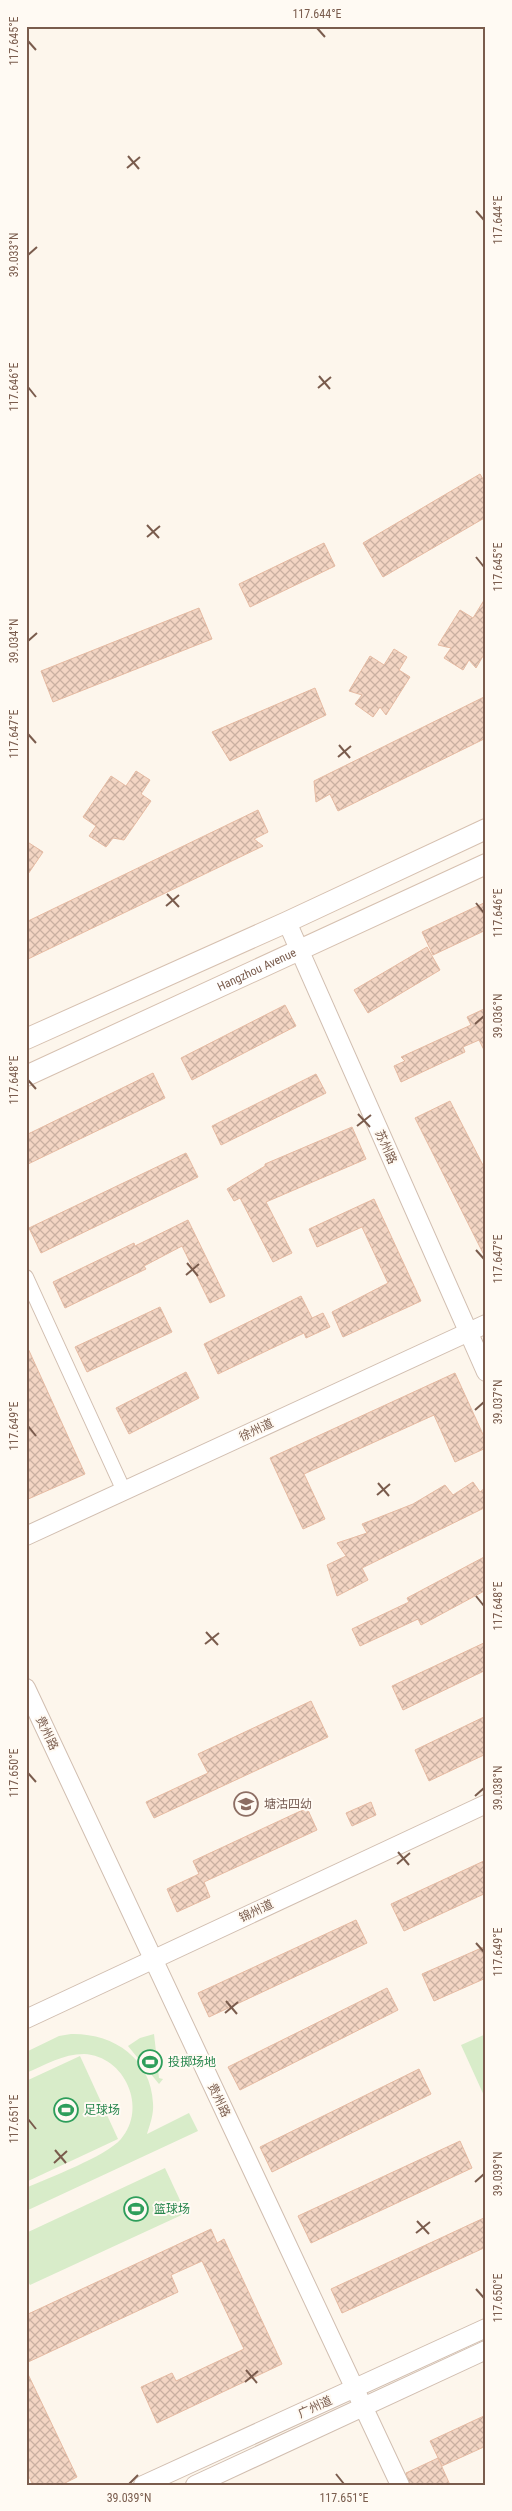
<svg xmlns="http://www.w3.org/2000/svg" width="512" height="2511" viewBox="0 0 512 2511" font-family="'Roboto Condensed','Noto Sans SC',sans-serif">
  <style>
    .green { fill: #d8ecc9 }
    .building { fill: url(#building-cross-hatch); stroke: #e6bba3 }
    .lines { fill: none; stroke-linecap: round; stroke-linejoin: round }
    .minor-casing { stroke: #d1beb0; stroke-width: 16 }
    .tertiary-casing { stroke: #d1beb0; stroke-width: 20 }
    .secondary-casing { stroke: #d6c0b0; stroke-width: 22 }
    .minor { stroke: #fff; stroke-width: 14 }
    .tertiary { stroke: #fff; stroke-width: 18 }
    .secondary { stroke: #fff; stroke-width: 20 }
    .ticks { fill: none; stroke: #7a5c4d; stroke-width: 2 }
    .labels { text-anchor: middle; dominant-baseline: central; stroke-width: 4; stroke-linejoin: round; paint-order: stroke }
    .street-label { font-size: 12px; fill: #7a5c4d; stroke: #fffaf3 }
    .education-label { font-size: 12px; fill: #785e54; stroke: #fffaf3; text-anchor: start }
    .leisure-label { font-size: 12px; fill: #27864d; stroke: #fffaf3; text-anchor: start }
    .neatline { fill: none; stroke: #7a5c4d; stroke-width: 2 }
    .ticks-label { font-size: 12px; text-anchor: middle; fill: #7a5c4d }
  </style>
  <defs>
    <pattern id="building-cross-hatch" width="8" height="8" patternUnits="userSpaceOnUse" patternTransform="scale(1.25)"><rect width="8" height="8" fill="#f3d5c3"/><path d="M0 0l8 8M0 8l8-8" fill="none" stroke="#cab0a1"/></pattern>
  </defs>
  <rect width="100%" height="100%" fill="#fdf6ec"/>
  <g class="green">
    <path d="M71 2034C113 2033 151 2058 153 2103 154 2114 150 2124 147 2134L189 2113 198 2131 26 2211V2188C50 2177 105 2157 121 2139 148 2108 125 2056 84 2054 63 2054 45 2065 26 2073V2052L59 2036Z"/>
    <polygon points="154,2034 159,2078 163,2079 159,2084 128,2046 140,2038"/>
    <polygon points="486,2034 486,2100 461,2045"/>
    <polygon points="80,2056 118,2139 26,2182 26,2081"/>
    <polygon points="165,2168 186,2213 30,2285 26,2278 26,2233"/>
  </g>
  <g class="building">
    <polygon points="480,474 486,484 486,517 383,577 363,543"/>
    <polygon points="324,543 335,566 250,607 239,584"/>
    <polygon points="486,597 486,651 476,668 469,660 463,670 444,658 451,648 438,645 460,610 473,618"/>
    <polygon points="199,608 212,639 53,702 41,671"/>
    <polygon points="394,649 407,657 399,670 410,677 386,715 380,707 373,717 355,704 362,695 349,691 370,656 384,665"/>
    <polygon points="315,688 326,715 230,761 212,732"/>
    <polygon points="486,696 486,738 338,811 330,794 316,802 314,781"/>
    <polygon points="136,771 150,780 141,794 151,801 124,840 113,838 106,847 89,836 96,826 83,817 111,776 126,786"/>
    <polygon points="258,810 268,832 254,839 263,846 26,960 26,922"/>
    <polygon points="26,841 43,852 26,877"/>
    <polygon points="486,902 486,930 433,955 422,932"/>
    <polygon points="427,947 440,970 368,1013 354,990"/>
    <polygon points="285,1005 296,1026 192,1080 181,1058"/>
    <polygon points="486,1008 486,1054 479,1040 463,1047 465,1052 401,1082 394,1066 405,1061 401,1057 471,1025 467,1017"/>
    <polygon points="153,1073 165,1098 26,1165 26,1135"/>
    <polygon points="316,1074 326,1093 221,1145 212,1126"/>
    <polygon points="450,1101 486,1171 486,1259 415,1118"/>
    <polygon points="352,1127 366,1159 266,1202 292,1253 273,1262 240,1198 234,1201 227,1189 265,1166 265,1164"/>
    <polygon points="186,1153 198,1177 41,1253 29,1228"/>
    <polygon points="374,1199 421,1301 343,1337 332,1312 388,1283 362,1227 317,1247 309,1229"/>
    <polygon points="188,1220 225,1296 210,1303 182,1246 144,1266 146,1269 65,1308 53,1282 134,1243 135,1246"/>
    <polygon points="301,1296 312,1318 323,1313 330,1327 306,1338 304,1333 218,1374 204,1344"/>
    <polygon points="160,1307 172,1332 87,1372 75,1347"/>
    <polygon points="26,1344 85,1474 26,1500"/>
    <polygon points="186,1372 199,1398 129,1434 116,1408"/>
    <polygon points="455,1373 486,1441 486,1448 455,1462 434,1415 304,1474 325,1519 303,1529 270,1458"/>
    <polygon points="473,1482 480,1492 486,1487 486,1507 362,1568 368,1580 337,1596 327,1565 346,1556 337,1543 367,1533 362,1524 413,1504 445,1485 453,1495"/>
    <polygon points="486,1556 486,1590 421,1625 418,1619 360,1646 352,1629 409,1602 407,1598"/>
    <polygon points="486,1642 486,1670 403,1710 392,1686"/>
    <polygon points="311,1701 328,1737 154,1818 146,1802 208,1773 198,1754"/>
    <polygon points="486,1716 486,1754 429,1781 415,1750"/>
    <polygon points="371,1802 376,1815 352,1826 346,1813"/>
    <polygon points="307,1808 317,1830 204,1882 210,1897 177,1912 167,1889 199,1874 193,1861"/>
    <polygon points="486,1860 486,1893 404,1931 391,1904"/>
    <polygon points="356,1920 367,1943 209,2017 198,1993"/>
    <polygon points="486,1946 486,1978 434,2001 422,1974"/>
    <polygon points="387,1988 398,2010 240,2090 228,2067"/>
    <polygon points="419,2069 431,2094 272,2172 260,2147"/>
    <polygon points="460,2141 472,2168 311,2243 298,2216"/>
    <polygon points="486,2217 486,2247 342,2313 331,2289"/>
    <polygon points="211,2229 217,2243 224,2239 282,2364 157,2423 141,2387 172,2373 176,2381 244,2349 202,2261 171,2275 178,2292 26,2363 26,2315"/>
    <polygon points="26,2370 77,2477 61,2485 33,2485 26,2471"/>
    <polygon points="486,2415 486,2446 442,2466 430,2441"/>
    <polygon points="438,2458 450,2485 410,2485 406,2473"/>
  </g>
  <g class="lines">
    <g class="minor-casing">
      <polyline id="minor" points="26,1277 124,1491"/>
    </g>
    <g class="tertiary-casing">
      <g id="tertiary">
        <polyline points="287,922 486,1372"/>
        <polyline points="26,1536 486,1324"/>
        <polyline points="26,1688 400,2485"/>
        <polyline points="26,2019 486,1804"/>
        <polyline points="143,2485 486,2328"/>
        <polyline points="195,2485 486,2350"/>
      </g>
    </g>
    <g class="secondary-casing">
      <g id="secondary">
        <polyline points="26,1039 287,922 486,829"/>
        <path id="s1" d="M26 1076 486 864"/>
      </g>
    </g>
    <use href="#minor" class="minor"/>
    <use href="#tertiary" class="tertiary"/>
    <use href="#secondary" class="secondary"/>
  </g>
  <path class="ticks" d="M317 28 325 37M28 41 36 50M128 156 139 169M127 168 140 157M476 211 484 220M28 255 37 247M319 376 330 389M28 387 36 397M318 388 331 377M147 525 159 538M147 537 160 526M476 557 484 567M28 641 37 633M28 734 36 743M339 745 350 758M338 757 351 746M167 894 179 907M476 903 484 913M166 906 179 895M475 1024 484 1016M28 1080 36 1089M358 1114 370 1127M357 1126 371 1115M476 1250 484 1259M187 1263 198 1276M186 1275 199 1264M475 1410 484 1402M28 1426 36 1436M378 1483 389 1496M377 1495 390 1484M476 1596 484 1606M206 1632 218 1645M205 1644 219 1633M28 1773 36 1782M475 1796 484 1788M398 1852 409 1865M397 1864 410 1853M476 1943 484 1952M226 2001 237 2014M225 2013 238 2002M28 2119 36 2129M55 2150 66 2163M54 2163 67 2151M475 2182 484 2174M417 2221 429 2234M416 2233 430 2222M476 2289 484 2298M246 2370 257 2383M245 2382 258 2371M336 2474 344 2484M129 2484 138 2475"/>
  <defs>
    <g id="school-ring" transform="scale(1.25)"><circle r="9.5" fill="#fffaf3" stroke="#8d6e63" stroke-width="1.5"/><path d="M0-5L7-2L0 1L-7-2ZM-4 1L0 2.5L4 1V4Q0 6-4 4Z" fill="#8d6e63"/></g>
    <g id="stadium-ring" transform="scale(1.25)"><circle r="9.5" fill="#fffaf3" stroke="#2e9e5b" stroke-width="1.5"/><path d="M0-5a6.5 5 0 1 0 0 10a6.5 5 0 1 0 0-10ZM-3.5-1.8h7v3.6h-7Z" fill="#2e9e5b"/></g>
  </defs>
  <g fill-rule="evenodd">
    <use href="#school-ring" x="246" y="1804"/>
    <use href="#stadium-ring" x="150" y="2062"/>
    <use href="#stadium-ring" x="66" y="2110"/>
    <use href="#stadium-ring" x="136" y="2209"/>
  </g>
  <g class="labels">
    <g class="street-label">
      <text stroke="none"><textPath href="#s1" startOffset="254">Hangzhou Avenue</textPath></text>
      <text transform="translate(386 1147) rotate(66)">苏州路</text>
      <text transform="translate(256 1430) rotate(-25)">徐州道</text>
      <text transform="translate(47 1733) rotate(65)">贵州路</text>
      <text transform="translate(256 1911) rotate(-25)">锦州道</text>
      <text transform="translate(219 2100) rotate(65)">贵州路</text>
      <text transform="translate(315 2407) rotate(-24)">广州道</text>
    </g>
    <g class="education-label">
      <text x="264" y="1804">塘沽四幼</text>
    </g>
    <g class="leisure-label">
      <text x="168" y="2062">投掷场地</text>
      <text x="84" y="2110">足球场</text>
      <text x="154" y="2209">篮球场</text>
    </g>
  </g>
  <rect width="512" height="2511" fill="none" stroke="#fffaf3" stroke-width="55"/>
  <rect x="28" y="28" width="456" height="2456" class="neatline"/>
  <g class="ticks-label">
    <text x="317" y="18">117.644°E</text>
    <text transform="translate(14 41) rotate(-90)" y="4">117.645°E</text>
    <text transform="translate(498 220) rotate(-90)" y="4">117.644°E</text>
    <text transform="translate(14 255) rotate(-90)" y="4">39.033°N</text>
    <text transform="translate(14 387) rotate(-90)" y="4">117.646°E</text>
    <text transform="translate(498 567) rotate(-90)" y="4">117.645°E</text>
    <text transform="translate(14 641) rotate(-90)" y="4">39.034°N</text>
    <text transform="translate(14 734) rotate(-90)" y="4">117.647°E</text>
    <text transform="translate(498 913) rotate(-90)" y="4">117.646°E</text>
    <text transform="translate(498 1016) rotate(-90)" y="4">39.036°N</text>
    <text transform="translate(14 1080) rotate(-90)" y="4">117.648°E</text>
    <text transform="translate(498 1259) rotate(-90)" y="4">117.647°E</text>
    <text transform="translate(498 1402) rotate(-90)" y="4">39.037°N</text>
    <text transform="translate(14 1426) rotate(-90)" y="4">117.649°E</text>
    <text transform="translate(498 1606) rotate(-90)" y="4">117.648°E</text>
    <text transform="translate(14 1773) rotate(-90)" y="4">117.650°E</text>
    <text transform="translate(498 1788) rotate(-90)" y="4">39.038°N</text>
    <text transform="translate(498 1952) rotate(-90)" y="4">117.649°E</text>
    <text transform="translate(14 2119) rotate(-90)" y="4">117.651°E</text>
    <text transform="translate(498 2174) rotate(-90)" y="4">39.039°N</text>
    <text transform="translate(498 2298) rotate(-90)" y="4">117.650°E</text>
    <text x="129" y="2502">39.039°N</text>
    <text x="344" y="2502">117.651°E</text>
  </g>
</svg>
